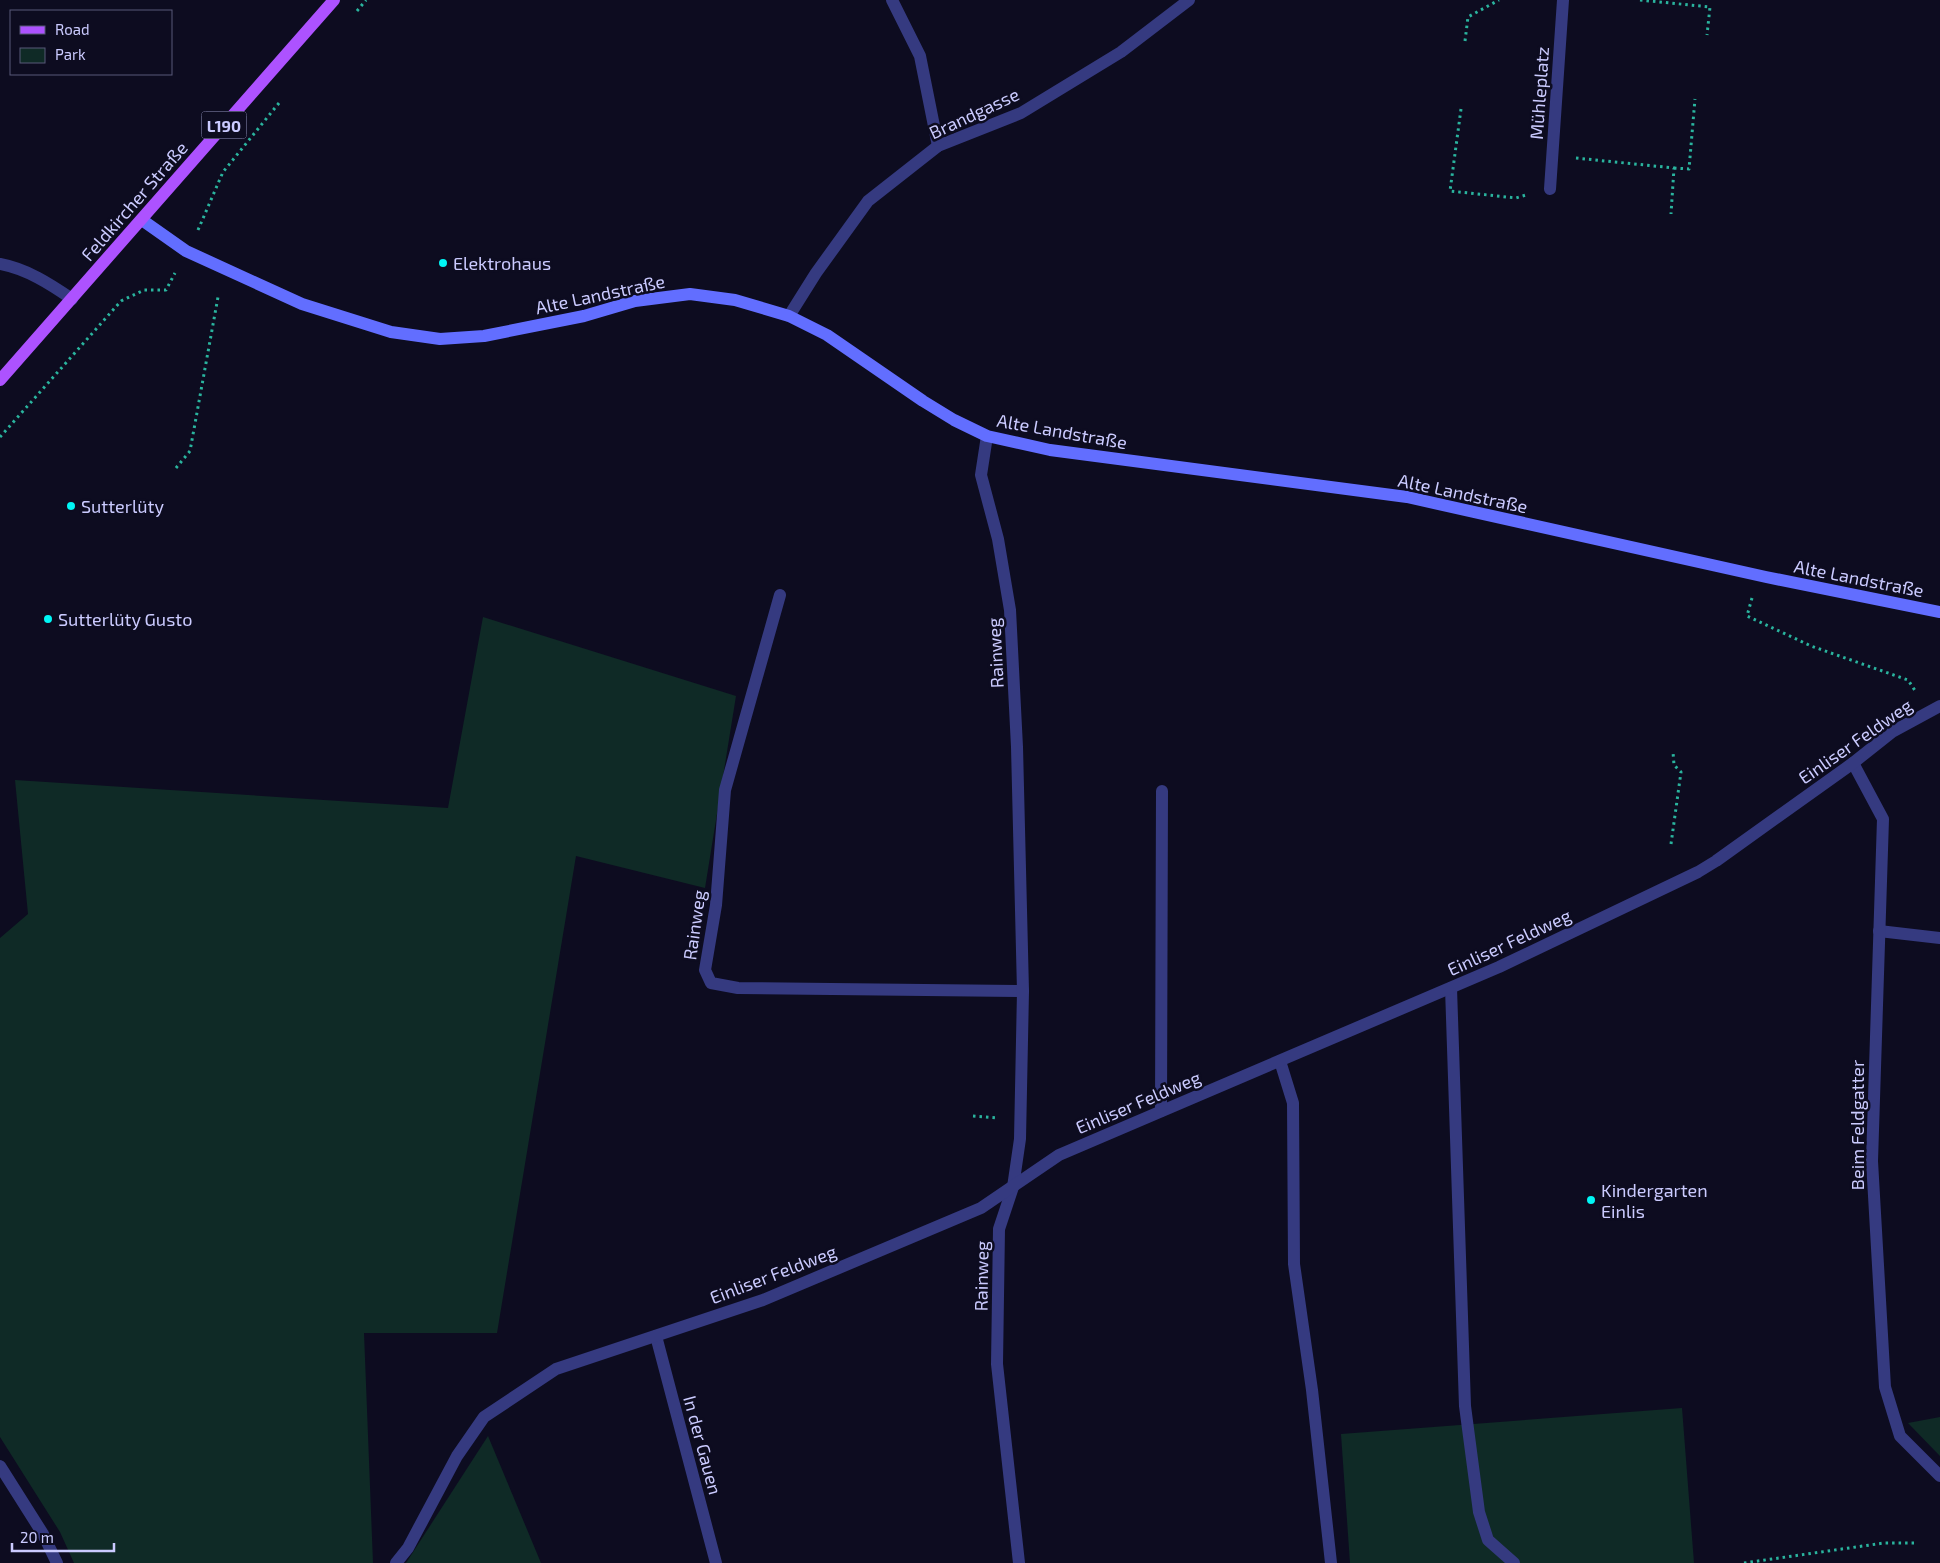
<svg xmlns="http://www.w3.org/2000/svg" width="1940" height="1563" viewBox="0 0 1940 1563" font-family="'Exo 2',sans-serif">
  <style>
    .green { fill: #0f2a26 }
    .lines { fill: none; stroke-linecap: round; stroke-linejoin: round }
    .path { stroke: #2ab49e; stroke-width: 3; stroke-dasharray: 2.5 4; stroke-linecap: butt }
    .lane { stroke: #353a80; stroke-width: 12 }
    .street { stroke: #353a80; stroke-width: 12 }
    .secondary { stroke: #626eff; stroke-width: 12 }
    .primary { stroke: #ad52ff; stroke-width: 12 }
    .poi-dot { fill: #00f6f5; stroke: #0d0c20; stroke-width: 2 }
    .labels { text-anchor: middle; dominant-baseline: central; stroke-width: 5; stroke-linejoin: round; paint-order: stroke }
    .shield { fill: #0d0c20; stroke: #9292bc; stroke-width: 1 }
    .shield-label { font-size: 16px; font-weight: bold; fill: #cbcbff }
    .street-label { font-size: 18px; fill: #cbcbff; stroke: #0d0c20 }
    .poi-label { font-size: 18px; fill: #cbcbff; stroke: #0d0c20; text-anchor: start }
  </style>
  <rect width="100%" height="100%" fill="#0d0c20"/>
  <g class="green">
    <polygon points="483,617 736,696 705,888 576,856 497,1333 364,1333 373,1563 74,1563 60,1532 0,1437 0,938 28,914 15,780 448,808"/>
    <polygon points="1682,1408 1694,1563 1350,1563 1341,1434"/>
    <polygon points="1940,1417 1940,1456 1908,1423"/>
    <polygon points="488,1436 541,1563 406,1563"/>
  </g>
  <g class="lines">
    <g class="path">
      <polyline points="1640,0 1710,7 1707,35"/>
      <polyline points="357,11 366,0"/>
      <polyline points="1465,41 1468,17 1499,0"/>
      <polyline points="1461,109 1450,191 1516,198 1526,195"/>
      <polyline points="1576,158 1674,168 1671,214"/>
      <polyline points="1674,168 1689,169 1695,99"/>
      <polyline points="198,230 223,172 279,103"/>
      <polyline points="0,437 121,301 144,290 166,290 175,273"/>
      <polyline points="176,468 190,451 218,297"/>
      <polyline points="1752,598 1747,616 1811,646 1908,680 1916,692"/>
      <polyline points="1671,844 1681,772 1674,765 1673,752"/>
      <polyline points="973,1116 997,1118"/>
      <polyline points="1744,1563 1884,1543 1914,1543"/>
    </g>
    <g class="lane">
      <polyline points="780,595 725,790 716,905 705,970 711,983 738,988 1023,991"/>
      <polyline points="1879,931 1940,938"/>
      <polyline points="1451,988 1465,1406 1479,1512 1488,1540 1514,1563"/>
      <polyline points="1280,1061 1293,1103 1294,1264 1312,1390 1331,1563"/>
      <polyline points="1161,1111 1162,791"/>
    </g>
    <g class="street">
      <polyline points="892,0 920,56 938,146"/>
      <polyline points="1550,189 1563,0"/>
      <path d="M0 264C27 269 50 284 72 299"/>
      <polyline points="789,316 816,273 868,201 938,146 1021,113 1121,52 1189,0"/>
      <polyline points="987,436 981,475 998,539 1010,610 1017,747 1023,991 1020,1139 1013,1187 999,1229 997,1364 1019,1563"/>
      <polyline points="1853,763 1883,819 1872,1161 1885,1387 1900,1436 1940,1476"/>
      <polyline points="656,1336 716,1563"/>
      <polyline points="0,1466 43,1534 57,1563"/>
      <polyline points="396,1563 408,1548 457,1456 484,1417 556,1369 763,1300 981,1208 1059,1155 1499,967 1698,872 1716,861 1853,763 1892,732 1940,706"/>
    </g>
    <polyline class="secondary" points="142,220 186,251 302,304 391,332 440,339 484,336 584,316 635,301 690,294 735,300 789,316 827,335 923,401 954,420 987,436 1050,450 1407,497 1766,577 1940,612"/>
    <polyline class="primary" points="0,380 334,0"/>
  </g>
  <g class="poi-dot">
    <circle cx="443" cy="263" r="5"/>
    <circle cx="71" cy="506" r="5"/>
    <circle cx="48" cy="619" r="5"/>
    <circle cx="1591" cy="1200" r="5"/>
  </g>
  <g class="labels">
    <rect class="shield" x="201.5" y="111.5" width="45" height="27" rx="4"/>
    <g class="shield-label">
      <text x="224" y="125">L190</text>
    </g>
    <g class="street-label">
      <text transform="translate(1539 93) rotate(-86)">Mühleplatz</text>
      <text transform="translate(974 113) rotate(-25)">Brandgasse</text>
      <text transform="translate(134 201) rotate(-49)">Feldkircher Straße</text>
      <text transform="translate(600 294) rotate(-12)">Alte Landstraße</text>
      <text transform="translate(1062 431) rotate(10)">Alte Landstraße</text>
      <text transform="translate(1463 493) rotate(12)">Alte Landstraße</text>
      <text transform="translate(1859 578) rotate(11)">Alte Landstraße</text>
      <text transform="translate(995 653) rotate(-93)">Rainweg</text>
      <text transform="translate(1855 741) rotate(-35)">Einliser Feldweg</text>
      <text transform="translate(694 925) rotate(-82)">Rainweg</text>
      <text transform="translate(1509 942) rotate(-25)">Einliser Feldweg</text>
      <text transform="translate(1138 1102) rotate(-23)">Einliser Feldweg</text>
      <text transform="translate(1857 1125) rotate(-90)">Beim Feldgatter</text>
      <text transform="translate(773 1274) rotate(-21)">Einliser Feldweg</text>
      <text transform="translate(981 1276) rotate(-89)">Rainweg</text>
      <text transform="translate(703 1445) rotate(75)">In der Gauen</text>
    </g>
    <g class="poi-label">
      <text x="453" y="263">Elektrohaus</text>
      <text x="81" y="506">Sutterlüty</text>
      <text x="58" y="619">Sutterlüty Gusto</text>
      <text x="1601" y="1190">Kindergarten<tspan x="1601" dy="21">Einlis</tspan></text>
    </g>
  </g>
  <rect x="10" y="10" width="162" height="65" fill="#0d0c20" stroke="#595879"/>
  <rect x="20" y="26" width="25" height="8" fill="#ad52ff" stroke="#595879"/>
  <text x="55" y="35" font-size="15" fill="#cbcbff">Road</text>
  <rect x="20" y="48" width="25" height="15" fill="#0f2a26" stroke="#595879"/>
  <text x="55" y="60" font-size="15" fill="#cbcbff">Park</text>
  <path d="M12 1543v8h102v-8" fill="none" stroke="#cbcbff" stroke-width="2.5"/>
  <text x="20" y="1543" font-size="15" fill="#cbcbff" stroke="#0d0c20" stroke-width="4" paint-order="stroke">20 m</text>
</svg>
